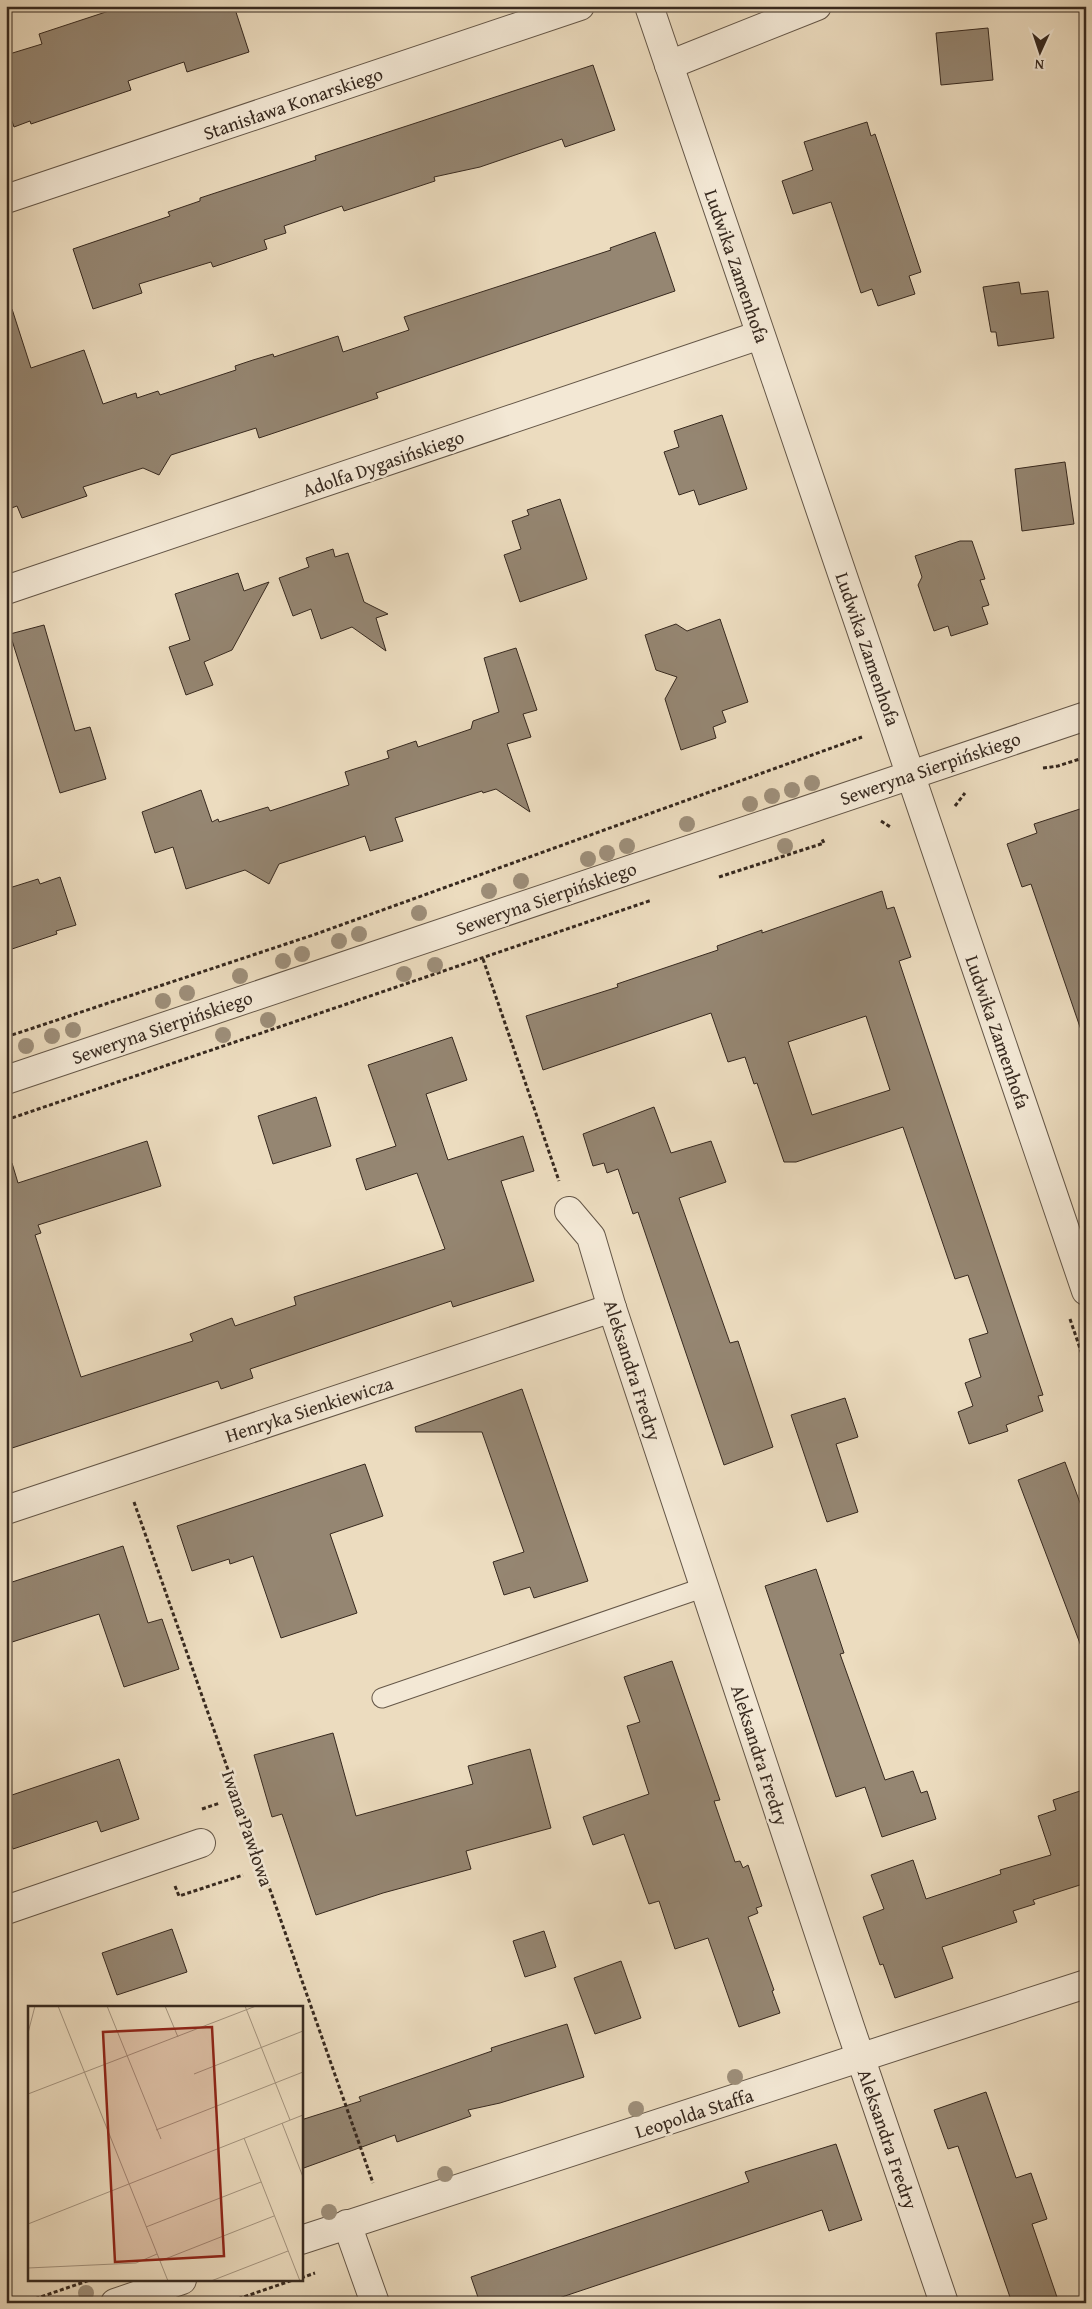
<svg xmlns="http://www.w3.org/2000/svg" width="1092" height="2309" viewBox="0 0 1092 2309" font-family="'Gentium Book Plus',serif">
  <style>
    .building { fill: #958672; stroke: #37291f; fill-rule: evenodd }
    .lines { fill: none; stroke-linecap: round; stroke-linejoin: round }
    .service-casing { stroke: #645647; stroke-width: 21 }
    .minor-casing { stroke: #645647; stroke-width: 30 }
    .path { stroke: #37291f; stroke-width: 3; stroke-dasharray: 4 2.5; stroke-linecap: butt }
    .service { stroke: #f3e8d5; stroke-width: 19 }
    .minor { stroke: #f3e8d5; stroke-width: 28 }
    .tree { fill: #9d8e79 }
    .labels { text-anchor: middle; dominant-baseline: central; stroke-width: 5; stroke-linejoin: round; paint-order: stroke }
    .street-label { font-size: 19px; fill: #37291f; stroke: #f3e8d5 }
    .inset-road { fill: none; stroke: #a4947f; stroke-width: 1 }
    .view { fill: #8f2418; fill-opacity: 0.15; stroke: #8f2418; stroke-width: 2.5 }
    .inset-edge { fill: none; stroke: #37291f; stroke-width: 2.5 }
  </style>
  <rect width="100%" height="100%" fill="#ecdcbf"/>
  <filter id="stains"><feTurbulence type="fractalNoise" baseFrequency=".004" numOctaves="4"/><feColorMatrix values="0 0 0 0 .2 0 0 0 0 .09 0 0 0 0 .02 0 0 0 .5 -.17"/></filter>
  <radialGradient id="worn" r=".72"><stop offset=".6" stop-color="#630" stop-opacity="0"/><stop offset="1" stop-color="#630" stop-opacity=".3"/></radialGradient>
  <g class="building">
    <polygon points="124,6 234,6 249,52 187,72 184,62 128,81 131,90 31,124 30,121 14,127 6,104 6,55 42,44 39,34"/>
    <polygon points="988,28 993,80 941,85 936,33"/>
    <polygon points="593,65 615,130 565,147 562,139 480,167 434,177 435,181 344,211 342,206 284,226 286,233 264,240 267,249 213,267 211,262 139,284 142,293 93,309 73,249 170,216 168,212 200,201 200,198 316,160 315,156"/>
    <polygon points="867,122 871,136 875,134 921,272 909,276 915,294 878,306 872,289 861,293 831,202 793,214 782,181 813,170 804,142"/>
    <polygon points="655,232 675,291 376,393 378,398 295,426 259,438 256,428 171,455 159,475 143,468 83,487 87,496 22,518 17,506 6,510 6,310 12,309 31,368 84,350 103,404 136,393 137,398 158,391 160,395 236,370 235,366 253,360 273,354 274,357 338,336 343,352 409,330 404,317 611,250 610,248"/>
    <polygon points="1019,282 1021,294 1048,291 1054,338 998,346 996,332 991,332 983,287"/>
    <polygon points="722,415 747,489 699,505 694,490 679,495 664,452 679,447 674,431"/>
    <polygon points="1065,462 1074,524 1022,531 1015,469"/>
    <polygon points="560,499 587,579 520,602 504,555 521,549 512,521 529,515 527,510"/>
    <polygon points="960,541 972,541 985,579 980,580 989,605 982,607 988,624 951,636 948,626 934,631 918,585 922,577 915,556"/>
    <polygon points="333,549 335,557 348,553 364,602 388,614 376,618 386,651 352,627 321,639 311,609 293,616 279,578 309,567 306,558"/>
    <polygon points="238,573 244,591 269,582 232,650 204,662 213,685 186,695 169,647 190,640 175,594"/>
    <polygon points="720,619 748,702 722,711 726,722 713,727 716,738 681,750 665,699 677,677 656,670 645,635 676,624 687,631"/>
    <polygon points="44,625 75,731 90,727 106,779 60,793 10,634"/>
    <polygon points="516,648 537,710 523,714 531,737 507,744 530,812 496,789 483,793 482,791 395,818 403,841 370,851 365,836 279,864 269,884 245,870 186,889 173,847 155,853 142,812 201,790 212,822 218,819 219,822 268,807 270,811 349,785 345,772 389,758 387,751 416,741 418,747 471,729 473,721 499,712 484,658"/>
    <polygon points="1086,807 1086,1029 1081,1030 1031,884 1022,887 1007,844 1037,833 1034,824"/>
    <polygon points="60,877 76,925 56,931 57,934 6,951 6,889 38,879 40,884"/>
    <path d="M882 891 887 909 894 907 911 957 899 961 1043 1395 1038 1396 1043 1411 1006 1425 1008 1431 969 1444 958 1412 973 1406 965 1383 981 1377 969 1339 988 1333 968 1275 955 1279 903 1127 796 1162H784L757 1083 754 1084 745 1057 728 1062 711 1013 543 1070 526 1016 618 987 617 984 718 950 717 946 762 930V933ZM866 1016 890 1090 812 1115 788 1042Z"/>
    <polygon points="452,1037 467,1080 426,1094 448,1160 523,1136 534,1171 501,1181 534,1281 453,1307 451,1301 250,1369 253,1378 221,1389 218,1381 6,1450 6,1164 12,1163 18,1183 147,1141 161,1186 38,1225 41,1233 35,1235 81,1377 193,1341 190,1334 232,1318 235,1326 296,1305 294,1297 445,1249 417,1173 366,1190 356,1159 396,1146 368,1065"/>
    <polygon points="316,1097 331,1146 273,1164 258,1116"/>
    <polygon points="654,1107 671,1153 711,1141 726,1182 679,1198 730,1343 738,1341 773,1447 724,1465 638,1212 633,1214 618,1169 607,1173 604,1163 593,1166 583,1134"/>
    <polygon points="522,1389 588,1581 534,1598 530,1587 504,1595 493,1562 524,1552 482,1432 416,1432 415,1427"/>
    <polygon points="845,1398 858,1437 836,1444 858,1512 827,1522 791,1415"/>
    <polygon points="1065,1462 1086,1519 1084,1654 1018,1480"/>
    <polygon points="365,1464 383,1516 330,1534 357,1613 281,1638 253,1556 230,1564 229,1559 192,1571 177,1526"/>
    <polygon points="123,1546 148,1623 162,1619 179,1669 124,1687 99,1614 6,1644 6,1584"/>
    <polygon points="816,1569 844,1653 840,1654 885,1780 913,1771 921,1793 927,1791 936,1819 882,1837 865,1787 836,1797 765,1586"/>
    <polygon points="672,1661 720,1800 714,1801 735,1862 740,1861 743,1868 748,1865 762,1906 756,1908 758,1913 748,1917 774,1990 772,1991 780,2013 739,2027 708,1938 675,1949 659,1901 649,1904 624,1834 593,1845 583,1817 649,1794 627,1726 640,1722 624,1677"/>
    <polygon points="333,1733 356,1816 473,1784 468,1766 530,1749 551,1828 466,1851 471,1869 383,1893 316,1915 282,1814 272,1817 254,1755"/>
    <polygon points="119,1759 139,1819 101,1832 97,1821 13,1849 6,1829 6,1797"/>
    <polygon points="1086,1789 1086,1881 1082,1881 1083,1884 1033,1900 1035,1904 1013,1911 1017,1922 942,1947 953,1978 895,1998 883,1964 880,1965 863,1917 884,1909 871,1875 913,1860 926,1899 1001,1874 1000,1870 1051,1855 1038,1816 1056,1810 1053,1800"/>
    <polygon points="172,1929 187,1972 117,1995 102,1953"/>
    <polygon points="544,1931 556,1967 525,1977 513,1941"/>
    <polygon points="621,1961 641,2018 595,2034 574,1978"/>
    <polygon points="567,2024 584,2077 500,2103 468,2110 471,2116 397,2142 395,2135 301,2169 301,2120 361,2101 359,2097 492,2051 491,2048"/>
    <polygon points="986,2092 1016,2178 1031,2173 1047,2219 1032,2224 1059,2303 1012,2303 958,2146 948,2149 934,2110"/>
    <polygon points="836,2144 862,2220 829,2231 822,2210 544,2303 480,2303 471,2277 749,2182 745,2172"/>
  </g>
  <g class="lines">
    <g class="service-casing">
      <polyline id="service" points="382,1698 705,1587"/>
    </g>
    <g class="minor-casing">
      <g id="minor">
        <polyline points="649,6 1086,1291"/>
        <polyline points="669,65 817,6"/>
        <polyline points="6,199 580,6"/>
        <polyline points="6,590 760,335"/>
        <polyline points="6,1080 1086,716"/>
        <polyline points="569,1211 591,1237 612,1308 850,2027 944,2303"/>
        <polyline points="6,1510 612,1308"/>
        <polyline points="6,1910 201,1843"/>
        <polyline points="347,2224 375,2303"/>
        <polyline points="301,2240 1086,1984"/>
        <polyline points="115,2303 182,2280"/>
      </g>
    </g>
    <g class="path">
      <polyline points="1043,768 1058,766 1086,757"/>
      <polyline points="955,806 965,793"/>
      <polyline points="881,821 892,828"/>
      <polyline points="719,877 824,843 822,839"/>
      <polyline points="483,959 559,1181"/>
      <polyline points="6,1037 316,934 862,737"/>
      <polyline points="6,1120 652,900"/>
      <polyline points="1070,1319 1086,1366"/>
      <polyline points="134,1502 373,2183"/>
      <polyline points="202,1809 220,1803"/>
      <polyline points="175,1886 179,1896 243,1875"/>
      <polyline points="301,2278 315,2273"/>
      <polyline points="23,2303 90,2280"/>
      <polyline points="226,2303 293,2280"/>
    </g>
    <use href="#service" class="service"/>
    <use href="#minor" class="minor"/>
  </g>
  <g class="tree">
    <circle cx="812" cy="783" r="8"/>
    <circle cx="792" cy="790" r="8"/>
    <circle cx="772" cy="796" r="8"/>
    <circle cx="750" cy="804" r="8"/>
    <circle cx="687" cy="824" r="8"/>
    <circle cx="627" cy="846" r="8"/>
    <circle cx="785" cy="846" r="8"/>
    <circle cx="607" cy="853" r="8"/>
    <circle cx="588" cy="859" r="8"/>
    <circle cx="521" cy="881" r="8"/>
    <circle cx="489" cy="891" r="8"/>
    <circle cx="419" cy="913" r="8"/>
    <circle cx="359" cy="934" r="8"/>
    <circle cx="339" cy="941" r="8"/>
    <circle cx="302" cy="954" r="8"/>
    <circle cx="283" cy="961" r="8"/>
    <circle cx="435" cy="965" r="8"/>
    <circle cx="404" cy="974" r="8"/>
    <circle cx="240" cy="976" r="8"/>
    <circle cx="187" cy="993" r="8"/>
    <circle cx="163" cy="1001" r="8"/>
    <circle cx="268" cy="1020" r="8"/>
    <circle cx="73" cy="1030" r="8"/>
    <circle cx="223" cy="1035" r="8"/>
    <circle cx="52" cy="1036" r="8"/>
    <circle cx="26" cy="1046" r="8"/>
    <circle cx="735" cy="2077" r="8"/>
    <circle cx="636" cy="2109" r="8"/>
    <circle cx="445" cy="2174" r="8"/>
    <circle cx="329" cy="2212" r="8"/>
    <circle cx="86" cy="2293" r="8"/>
  </g>
  <g class="labels">
    <g class="street-label">
      <text transform="translate(293 103) rotate(-19)">Stanisława Konarskiego</text>
      <text transform="translate(737 266) rotate(71)">Ludwika Zamenhofa</text>
      <text transform="translate(383 463) rotate(-19)">Adolfa Dygasińskiego</text>
      <text transform="translate(868 649) rotate(71)">Ludwika Zamenhofa</text>
      <text transform="translate(930 768) rotate(-19)">Seweryna Sierpińskiego</text>
      <text transform="translate(546 898) rotate(-19)">Seweryna Sierpińskiego</text>
      <text transform="translate(162 1027) rotate(-19)">Seweryna Sierpińskiego</text>
      <text transform="translate(998 1032) rotate(71)">Ludwika Zamenhofa</text>
      <text transform="translate(633 1370) rotate(72)">Aleksandra Fredry</text>
      <text transform="translate(309 1409) rotate(-18)">Henryka Sienkiewicza</text>
      <text transform="translate(760 1755) rotate(72)">Aleksandra Fredry</text>
      <text transform="translate(248 1828) rotate(71)">Iwana Pawłowa</text>
      <text transform="translate(694 2113) rotate(-18)">Leopolda Staffa</text>
      <text transform="translate(888 2139) rotate(71)">Aleksandra Fredry</text>
    </g>
  </g>
  <g transform="translate(28 2006)">
    <rect width="275" height="275" fill="#ecdcbf"/>
    <path class="inset-road" d="M30 0 140 275M79 0 133 133M137 0 150 31M217 0 262 114M0 27 7 0M166 68 275 25M0 88 228 0M254 117 275 171M128 124 275 66M216 132 272 275M0 218 275 109M118 221 233 176M132 255 246 210M0 262 108 257 129 248M183 275 260 245"/>
    <path class="view" d="M184 21 196 250 87 256 75 26Z"/>
    <rect width="275" height="275" class="inset-edge"/>
  </g>
  <rect width="1092" height="2309" fill="none" stroke="#ecdcbf" stroke-width="25"/>
  <rect x="8" y="8" width="1077" height="2294" fill="none" stroke="#37291f" stroke-width="2.5"/>
  <rect x="12" y="12" width="1067" height="2284" fill="none" stroke="#37291f"/>
  <g transform="translate(1040 52) rotate(183)" stroke="#f3e8d5" stroke-width="4" paint-order="stroke">
  <path d="M0-4L9 19L0 12L-9 19Z" fill="#37291f"/>
  <text y="-8" font-size="14" font-weight="bold" text-anchor="middle" fill="#37291f">N</text>
  </g>
  <rect width="100%" height="100%" filter="url(#stains)"/>
  <rect width="100%" height="100%" fill="url(#worn)"/>
</svg>
